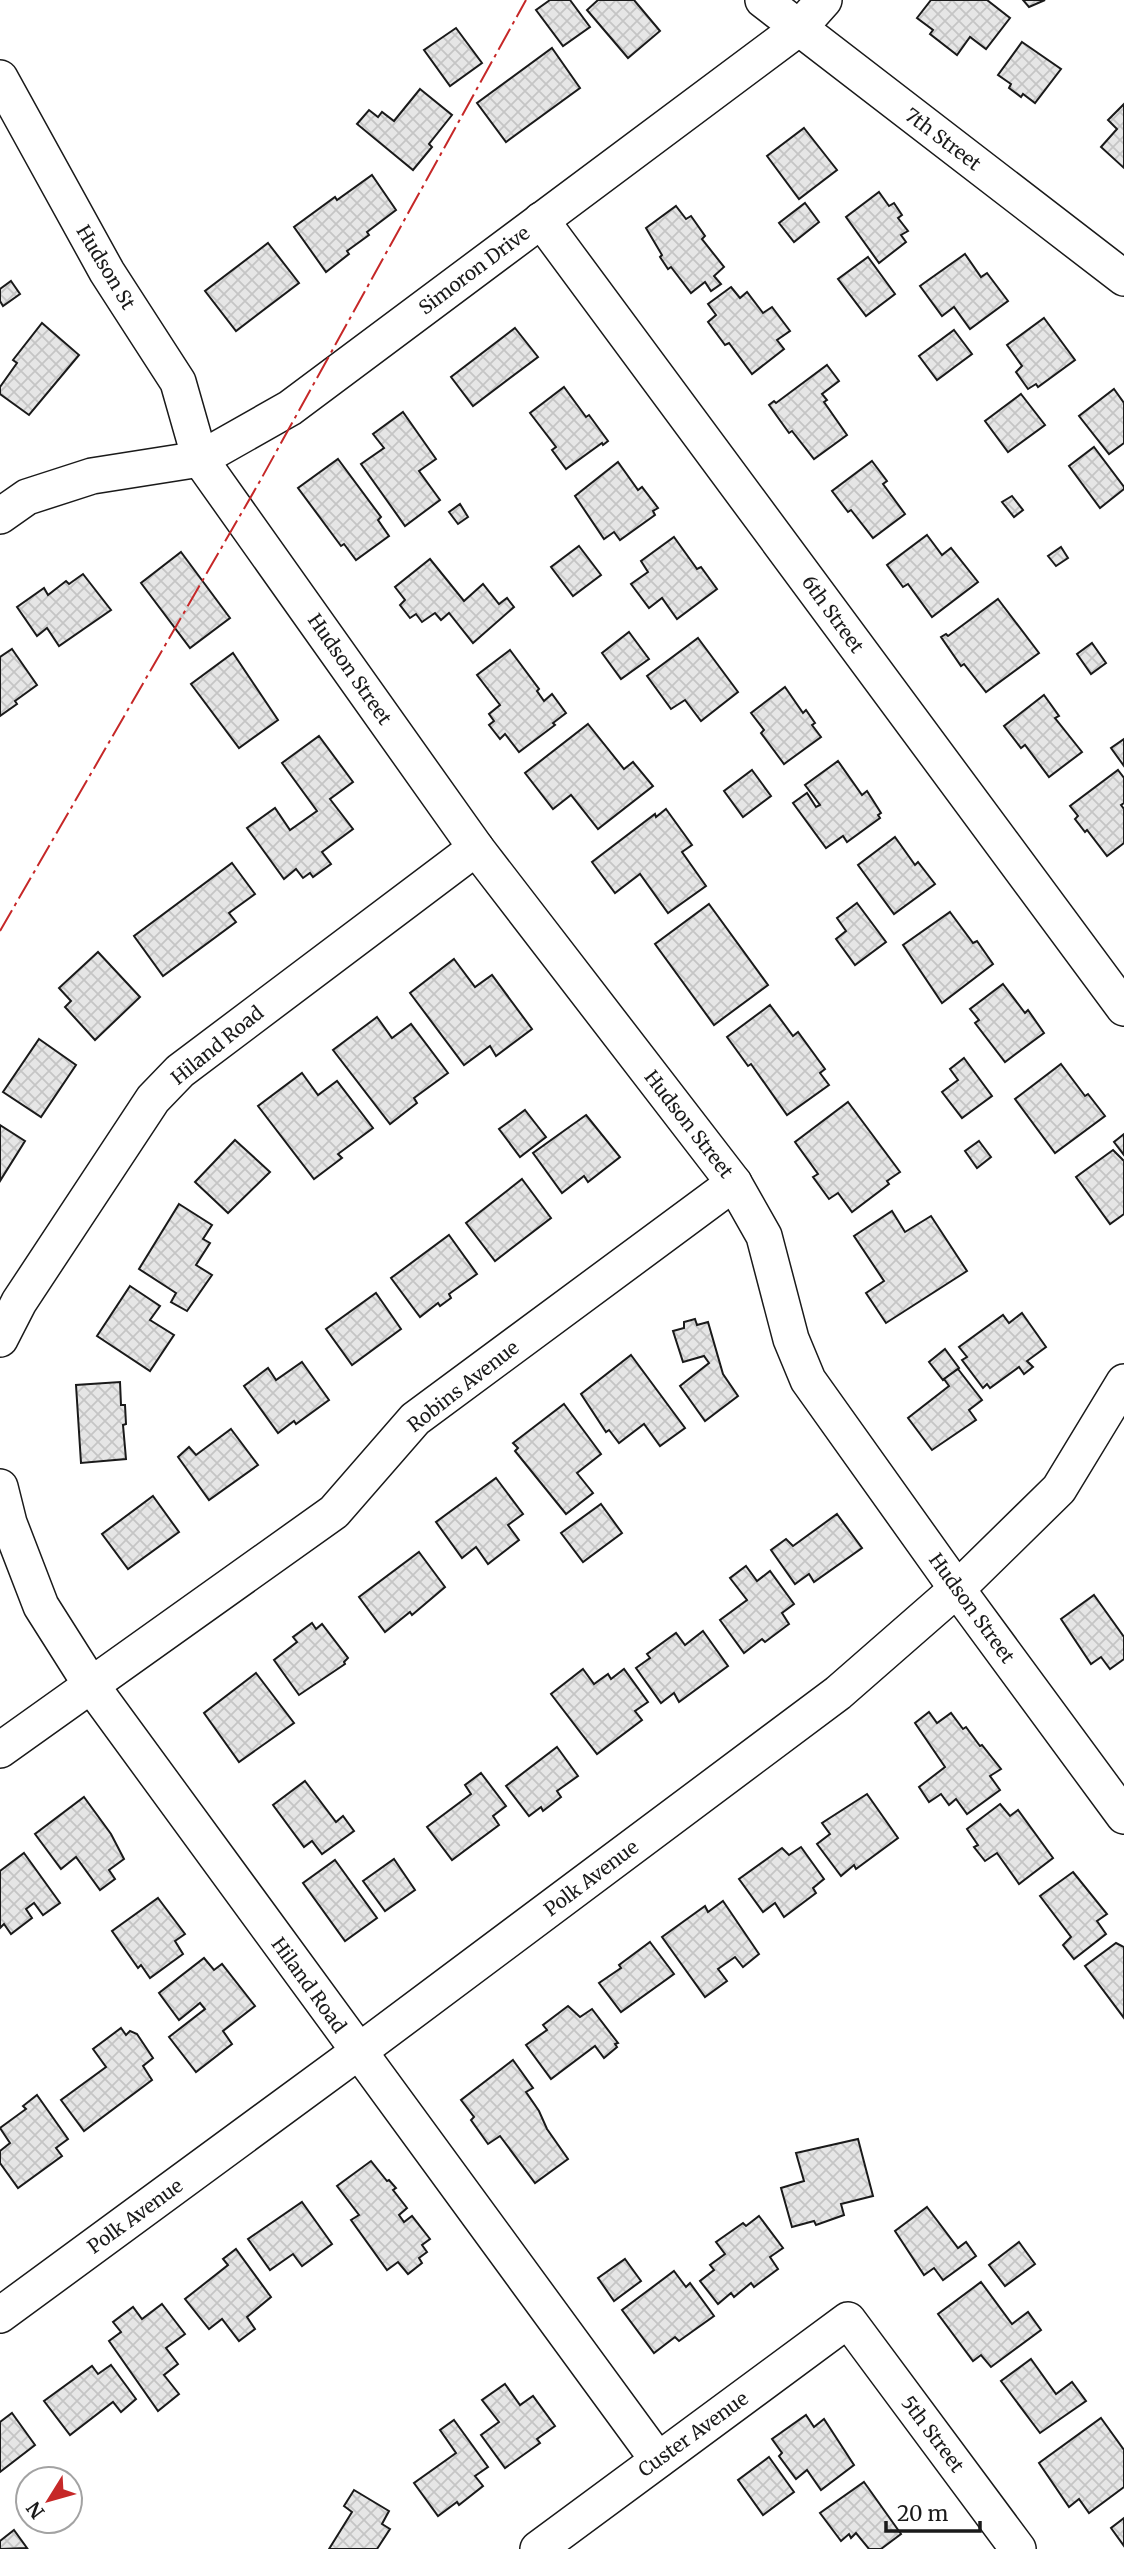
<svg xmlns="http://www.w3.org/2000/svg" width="1124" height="2549" viewBox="0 0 1124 2549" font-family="Merriweather,serif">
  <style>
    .building { fill: url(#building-cross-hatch); stroke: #1a1a1a; stroke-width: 2 }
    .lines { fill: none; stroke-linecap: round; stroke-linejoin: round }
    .minor-casing { stroke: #1a1a1a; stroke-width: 38 }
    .minor { stroke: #fff; stroke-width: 35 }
    .power { stroke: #c62828; stroke-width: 2; stroke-dasharray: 24 5 3.5 5; stroke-linecap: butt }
    .labels { text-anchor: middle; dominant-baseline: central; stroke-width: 5; stroke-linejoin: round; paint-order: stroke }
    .street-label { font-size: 19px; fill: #1a1a1a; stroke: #fff }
  </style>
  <defs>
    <pattern id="building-cross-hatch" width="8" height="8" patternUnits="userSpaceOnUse" patternTransform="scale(1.75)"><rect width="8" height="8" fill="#e6e6e6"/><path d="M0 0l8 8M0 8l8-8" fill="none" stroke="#c5c5c5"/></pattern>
  </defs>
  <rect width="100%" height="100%" fill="#fff"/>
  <g class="building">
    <polygon points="550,0 570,0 590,27 563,46 536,10"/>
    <polygon points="598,0 634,0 660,31 628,58 587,10"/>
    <polygon points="931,0 987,0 1010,18 986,49 970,37 957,55 930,34 933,30 917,18"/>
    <polygon points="1023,0 1045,0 1029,7"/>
    <polygon points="456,28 482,63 450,86 424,50"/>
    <polygon points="1022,42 1061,69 1035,103 1023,94 1021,97 1009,88 1011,84 998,75"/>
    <polygon points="552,48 580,88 506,142 477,103"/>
    <polygon points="420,89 452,115 429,144 432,147 413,170 357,124 369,110 378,117 382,112 394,121"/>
    <polygon points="1124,104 1124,168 1101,147 1117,129 1108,120"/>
    <polygon points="804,128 837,170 799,199 767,156"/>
    <polygon points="372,175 396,210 367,232 369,235 347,251 349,254 326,272 294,227 335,197 337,200"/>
    <polygon points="879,192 889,206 894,203 902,215 898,218 908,231 901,235 906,242 879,263 846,217"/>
    <polygon points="805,203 819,222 794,242 779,223"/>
    <polygon points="676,206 686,219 691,216 705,236 702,239 724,267 714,276 721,284 711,291 705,282 691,293 671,267 668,269 660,257 662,255 646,228"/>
    <polygon points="268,243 299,283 236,331 205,291"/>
    <polygon points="965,254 981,277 987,273 1008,301 970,329 954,307 942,316 920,286"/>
    <polygon points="868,257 895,294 866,316 838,279"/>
    <polygon points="11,281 20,294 3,306 0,301 0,289"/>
    <polygon points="731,287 740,298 747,292 763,313 772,307 790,331 777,340 784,349 752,374 729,343 725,345 708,322 716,315 708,304"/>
    <polygon points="1044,318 1075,360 1038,387 1036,384 1028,389 1016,372 1022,366 1007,345"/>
    <polygon points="42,323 79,355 29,415 0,394 0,387 17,363 13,360"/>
    <polygon points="515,328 538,357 473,406 451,377"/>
    <polygon points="954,330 972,354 937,380 919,356"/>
    <polygon points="827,365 839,381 822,394 827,400 824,402 847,435 814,459 792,431 789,433 769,405 774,401 776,403"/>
    <polygon points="564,387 586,417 589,415 608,441 603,445 602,443 566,469 552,450 556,447 530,413"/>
    <polygon points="1114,389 1124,403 1124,443 1109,454 1079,416"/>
    <polygon points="1021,394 1045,425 1008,452 985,421"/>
    <polygon points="403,412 436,459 419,471 440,500 405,526 361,464 384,448 373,434"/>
    <polygon points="1094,447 1124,487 1124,489 1100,508 1069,466"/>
    <polygon points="338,459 381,517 378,520 389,536 356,560 344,544 341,546 298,488"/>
    <polygon points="872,461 887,481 883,484 905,514 873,538 851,510 848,512 832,491"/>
    <polygon points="618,462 638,490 642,487 658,508 653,511 655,515 620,540 614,532 604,539 575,496"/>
    <polygon points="1012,496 1023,510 1014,517 1002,502"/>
    <polygon points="460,504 468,517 458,524 449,512"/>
    <polygon points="927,535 942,555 951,548 978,582 932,617 908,584 903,587 887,565"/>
    <polygon points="674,537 697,569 701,567 717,589 677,619 662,598 649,608 631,584 648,572 641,561"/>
    <polygon points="579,546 601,575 573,596 551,567"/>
    <polygon points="1061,547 1068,558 1056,566 1048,556"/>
    <polygon points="181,552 230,618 190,648 141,583"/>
    <polygon points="430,559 464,601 483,584 499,604 507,598 514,607 473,643 449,613 441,620 435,613 422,622 416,614 410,618 400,605 405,600 395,587"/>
    <polygon points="83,574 111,610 59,646 47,628 37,636 17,607 44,588 48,595 66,581 69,584"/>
    <polygon points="998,599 1039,653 986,692 964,664 961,666 941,637 946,634 948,636"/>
    <polygon points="629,632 649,659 621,679 602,653"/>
    <polygon points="698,638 738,692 701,721 685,700 671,709 647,676"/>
    <polygon points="1092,643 1106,663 1091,674 1077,654"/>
    <polygon points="12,649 37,685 15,701 17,704 0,716 0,657"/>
    <polygon points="510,650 539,689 537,691 544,701 552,694 566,713 553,723 555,725 519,752 505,734 500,739 489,725 494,721 489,714 500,705 477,675"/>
    <polygon points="233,653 278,720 239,748 191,684"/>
    <polygon points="785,687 803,713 806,710 815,723 812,725 821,737 784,764 761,733 764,730 751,713"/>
    <polygon points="1044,695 1059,716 1055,718 1082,752 1049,777 1025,745 1021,748 1004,726"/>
    <polygon points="588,724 624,769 633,762 653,786 598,829 571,795 553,809 525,773"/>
    <polygon points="319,736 353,782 330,799 353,829 322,852 331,864 313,877 310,873 303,878 296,869 284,879 247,828 275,808 290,830 317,811 282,763"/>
    <polygon points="1124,739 1124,766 1111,748"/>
    <polygon points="838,761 862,795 867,791 881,813 878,815 880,818 847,842 843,836 826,848 793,803 807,793 816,807 820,805 805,785"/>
    <polygon points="752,770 771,796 743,817 724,791"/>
    <polygon points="1118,770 1124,778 1124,803 1121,805 1124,809 1124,843 1107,856 1087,830 1085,832 1075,819 1078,816 1070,806"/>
    <polygon points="666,809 692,845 682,852 706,886 668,913 640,874 615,893 592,862 655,814 656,817"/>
    <polygon points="895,837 915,865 918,862 935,884 894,914 858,865"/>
    <polygon points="232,863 255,894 229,913 236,922 163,976 134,936"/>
    <polygon points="857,903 886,942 855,965 836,939 846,931 837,918"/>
    <polygon points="709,904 768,985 714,1025 655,944"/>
    <polygon points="950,912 973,943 977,941 993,964 942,1003 903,945"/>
    <polygon points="98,952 140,997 95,1040 65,1007 71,1001 59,988"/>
    <polygon points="454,959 475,987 492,975 532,1029 496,1056 490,1046 464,1065 410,993"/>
    <polygon points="1003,984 1025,1013 1028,1010 1044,1033 1005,1062 975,1023 979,1020 970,1009"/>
    <polygon points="770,1005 793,1036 798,1032 825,1069 820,1073 829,1085 787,1115 751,1064 748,1066 727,1037"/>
    <polygon points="377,1017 392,1038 411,1024 448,1073 414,1098 417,1103 390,1124 333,1050"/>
    <polygon points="39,1039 76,1065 41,1117 3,1092"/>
    <polygon points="964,1058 992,1096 962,1118 942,1092 958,1080 950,1069"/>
    <polygon points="1061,1064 1085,1096 1088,1094 1105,1116 1055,1153 1015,1099"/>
    <polygon points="302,1073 318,1095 337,1081 373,1128 338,1154 342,1158 314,1179 258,1106"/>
    <polygon points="848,1102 900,1172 887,1181 889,1184 852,1212 838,1193 829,1199 813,1177 818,1174 795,1142"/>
    <polygon points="525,1110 546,1137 520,1157 499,1129"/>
    <polygon points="586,1115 620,1157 588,1182 584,1176 562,1193 533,1153"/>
    <polygon points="0,1125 25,1141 0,1181"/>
    <polygon points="1124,1134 1124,1155 1114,1142"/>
    <polygon points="235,1140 270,1172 228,1213 195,1182"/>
    <polygon points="979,1141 991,1157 977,1168 965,1151"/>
    <polygon points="1113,1150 1124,1161 1124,1214 1110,1224 1076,1177"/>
    <polygon points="522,1179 551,1218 495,1261 466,1223"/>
    <polygon points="179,1204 212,1225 203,1239 210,1243 196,1265 212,1275 187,1311 171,1302 176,1293 139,1269"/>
    <polygon points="892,1211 905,1232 931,1216 967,1271 886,1323 866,1293 884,1281 854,1236"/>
    <polygon points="449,1235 477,1274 449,1294 451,1298 440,1306 438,1303 420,1317 391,1278"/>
    <polygon points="130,1286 160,1306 150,1320 174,1335 150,1371 97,1336"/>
    <polygon points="376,1293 401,1329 352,1365 326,1329"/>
    <polygon points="1022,1313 1046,1347 1027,1361 1033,1367 1024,1374 1019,1367 990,1388 987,1384 983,1388 962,1360 967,1357 959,1347 1003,1315 1009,1323"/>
    <polygon points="695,1319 697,1325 708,1322 723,1374 738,1396 705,1421 680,1386 709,1363 704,1356 683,1362 673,1331 684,1328 684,1322"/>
    <polygon points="945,1349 959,1368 943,1380 929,1362"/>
    <polygon points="631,1355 685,1428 660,1446 644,1424 619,1443 609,1430 606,1432 581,1394"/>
    <polygon points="302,1362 329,1400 296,1424 294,1421 278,1433 244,1386 268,1368 276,1380"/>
    <polygon points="958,1369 982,1400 969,1410 976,1420 932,1450 908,1418 949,1386 944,1379"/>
    <polygon points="120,1382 121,1405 125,1405 126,1424 123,1425 126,1459 81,1463 76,1385"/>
    <polygon points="564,1404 601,1454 577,1473 593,1493 566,1514 515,1451 518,1448 513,1443"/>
    <polygon points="231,1429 258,1465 209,1500 178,1457 189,1447 196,1455"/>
    <polygon points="496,1478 523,1514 508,1525 519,1540 488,1564 476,1547 462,1558 436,1522"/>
    <polygon points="153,1496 179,1532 128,1569 102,1534"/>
    <polygon points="601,1504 622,1533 583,1562 561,1533"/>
    <polygon points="837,1514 862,1548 814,1582 809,1574 795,1584 771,1550 786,1539 793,1546"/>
    <polygon points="419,1552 445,1587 412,1615 410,1612 385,1632 359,1597"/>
    <polygon points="746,1566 757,1581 770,1571 794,1604 782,1613 789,1624 765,1642 762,1639 744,1653 720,1620 747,1600 730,1578"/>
    <polygon points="1094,1595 1124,1637 1124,1659 1110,1669 1101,1657 1091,1664 1061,1619"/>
    <polygon points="312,1623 316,1629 322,1624 348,1658 344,1662 345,1664 299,1695 274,1660 297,1642 293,1637"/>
    <polygon points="703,1631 728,1666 679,1702 674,1693 661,1703 636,1668 650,1658 647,1654 676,1633 685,1645"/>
    <polygon points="583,1669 594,1684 608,1674 611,1679 624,1669 648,1702 635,1711 642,1720 597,1754 551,1694"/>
    <polygon points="256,1673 294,1723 239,1762 204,1713"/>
    <polygon points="929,1712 937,1723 951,1713 963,1729 966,1727 980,1746 982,1745 1001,1769 990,1776 1000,1790 967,1814 956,1799 949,1805 941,1794 929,1802 919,1787 945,1767 915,1723"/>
    <polygon points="557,1747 578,1776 557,1791 561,1797 543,1811 541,1807 529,1816 506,1786"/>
    <polygon points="481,1773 506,1806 493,1816 499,1825 452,1860 427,1827 471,1794 465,1785"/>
    <polygon points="305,1781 336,1822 343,1816 354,1831 322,1854 312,1841 304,1847 273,1805"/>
    <polygon points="867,1794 898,1838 856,1869 854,1865 841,1876 817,1844 830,1834 822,1823"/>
    <polygon points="84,1797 111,1834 124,1859 109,1870 115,1879 100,1890 76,1857 61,1869 35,1834"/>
    <polygon points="1000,1804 1010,1816 1018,1810 1053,1858 1019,1884 997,1853 985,1861 974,1847 978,1845 967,1829"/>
    <polygon points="801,1847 824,1879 813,1888 816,1893 784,1917 775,1903 763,1912 739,1879 782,1848 789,1855"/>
    <polygon points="24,1853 60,1903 43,1915 34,1903 26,1909 32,1918 11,1934 4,1924 0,1928 0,1871"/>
    <polygon points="394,1859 415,1890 385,1911 363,1881"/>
    <polygon points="335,1860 377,1918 345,1941 303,1883"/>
    <polygon points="1073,1872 1107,1914 1097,1921 1106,1934 1074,1959 1063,1945 1071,1937 1040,1896"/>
    <polygon points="158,1898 185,1934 175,1941 183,1954 150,1978 141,1965 138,1968 112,1931"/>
    <polygon points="723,1901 759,1954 743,1967 735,1957 718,1969 727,1981 705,1997 662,1937 705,1906 708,1912"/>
    <polygon points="650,1942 674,1974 621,2012 599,1983 621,1968 619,1965"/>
    <polygon points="1116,1943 1124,1947 1124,2018 1085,1966"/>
    <polygon points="204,1958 214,1970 222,1964 255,2006 223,2031 232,2044 196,2072 169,2037 205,2009 200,2003 179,2020 159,1993"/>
    <polygon points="568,2006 580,2017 592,2009 618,2043 615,2044 617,2047 604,2058 595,2046 551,2079 526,2045 547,2030 543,2025"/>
    <polygon points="121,2028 126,2035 130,2031 137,2034 153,2058 143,2066 152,2080 84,2131 61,2100 106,2067 93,2049"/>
    <polygon points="513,2060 533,2088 526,2092 539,2111 547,2129 568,2159 535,2183 500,2136 488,2144 471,2120 474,2117 461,2100"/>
    <polygon points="37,2095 68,2139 56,2148 62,2156 18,2188 0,2163 0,2151 10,2143 0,2128 26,2109 23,2106"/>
    <polygon points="858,2139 873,2196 841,2204 844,2215 816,2225 814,2221 792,2227 781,2188 804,2181 796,2153"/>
    <polygon points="371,2161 387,2181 389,2180 396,2188 393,2190 407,2208 399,2215 404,2222 412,2216 430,2239 422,2245 427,2252 419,2258 422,2263 408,2274 398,2262 387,2270 351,2220 359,2215 337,2186"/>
    <polygon points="302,2202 332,2244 302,2266 293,2254 270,2270 248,2239"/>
    <polygon points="927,2207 958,2248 966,2242 976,2256 943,2280 934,2268 924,2275 895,2231"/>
    <polygon points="759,2216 783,2248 770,2257 778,2269 754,2287 751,2283 734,2297 731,2293 718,2304 700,2281 714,2270 710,2265 725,2254 716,2242 743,2223 746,2226"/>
    <polygon points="1019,2242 1035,2264 1005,2286 989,2265"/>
    <polygon points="236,2249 271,2297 247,2317 255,2329 239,2341 222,2319 209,2329 185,2299 228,2265 223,2259"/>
    <polygon points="625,2259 641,2281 614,2301 598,2278"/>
    <polygon points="674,2271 686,2287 690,2283 714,2316 679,2341 675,2337 654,2353 622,2310"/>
    <polygon points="981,2282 1012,2324 1028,2312 1041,2330 991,2367 981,2355 973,2361 938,2314"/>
    <polygon points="162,2304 185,2334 166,2348 178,2364 164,2375 179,2394 158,2411 109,2341 121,2332 113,2322 133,2307 142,2319"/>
    <polygon points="1031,2359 1056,2394 1072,2382 1086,2401 1040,2433 1001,2381"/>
    <polygon points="111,2365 136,2399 121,2412 113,2402 70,2435 44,2401 92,2366 98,2374"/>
    <polygon points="505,2384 520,2405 533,2396 555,2426 537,2439 540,2443 505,2468 481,2435 499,2422 482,2400"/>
    <polygon points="12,2413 35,2445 0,2472 0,2422"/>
    <polygon points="806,2415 814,2427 824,2419 854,2465 821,2490 807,2470 796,2479 779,2456 782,2453 772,2439"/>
    <polygon points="1101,2418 1124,2450 1124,2487 1089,2513 1079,2499 1069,2507 1039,2463"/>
    <polygon points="454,2420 488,2467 475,2476 483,2486 459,2505 457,2502 438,2516 414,2483 456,2453 440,2430"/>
    <polygon points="769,2457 794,2492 763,2515 738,2480"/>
    <polygon points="864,2482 901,2534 881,2549 869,2549 856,2533 851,2538 849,2534 841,2541 820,2513"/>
    <polygon points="354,2490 389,2511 382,2524 390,2529 377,2549 329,2549 352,2512 344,2506"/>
    <polygon points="1124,2518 1124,2546 1111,2528"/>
    <polygon points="14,2530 27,2548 0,2549 0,2541"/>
  </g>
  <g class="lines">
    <g class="minor-casing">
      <g id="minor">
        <polyline points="763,0 1124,278"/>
        <polyline points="0,78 107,272 178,382 200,459 476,848 734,1183 764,1236 791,1339 808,1380 957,1589 1124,1816"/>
        <polyline points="541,220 1124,1008"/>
        <polyline points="0,516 27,497 92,476 200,459 290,408 799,28 824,0"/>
        <polyline points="0,1339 19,1302 153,1099 180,1071 476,848"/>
        <polyline points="0,1487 9,1523 41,1606 91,1685 658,2460"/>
        <polyline points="0,1750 334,1512 415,1419 734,1183"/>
        <polyline points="0,2315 358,2052 838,1693 957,1589 1059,1489 1124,1382"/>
        <polyline points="538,2549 848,2320 1018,2549"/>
      </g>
    </g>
    <use href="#minor" class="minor"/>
    <polyline class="power" points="0,931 260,481 526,0"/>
  </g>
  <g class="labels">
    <g class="street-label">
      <text transform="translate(943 139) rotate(37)">7th Street</text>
      <text transform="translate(106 267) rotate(59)">Hudson St</text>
      <text transform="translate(474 270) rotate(-37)">Simoron Drive</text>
      <text transform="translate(833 614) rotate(54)">6th Street</text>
      <text transform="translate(350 669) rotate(55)">Hudson Street</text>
      <text transform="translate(217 1045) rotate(-39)">Hiland Road</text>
      <text transform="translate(689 1124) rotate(52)">Hudson Street</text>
      <text transform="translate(463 1386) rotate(-38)">Robins Avenue</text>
      <text transform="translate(972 1608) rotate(54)">Hudson Street</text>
      <text transform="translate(591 1878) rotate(-37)">Polk Avenue</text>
      <text transform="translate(309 1985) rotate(54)">Hiland Road</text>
      <text transform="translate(135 2216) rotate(-36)">Polk Avenue</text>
      <text transform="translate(693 2434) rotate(-36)">Custer Avenue</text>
      <text transform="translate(933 2434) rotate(53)">5th Street</text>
    </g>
  </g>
  <g transform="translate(49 2500) rotate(233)"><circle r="33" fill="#ffffff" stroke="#a3a3a3" stroke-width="2"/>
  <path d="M0-5L12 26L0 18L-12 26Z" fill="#c62828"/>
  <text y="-10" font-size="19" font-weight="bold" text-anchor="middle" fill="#1a1a1a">N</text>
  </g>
  <path d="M886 2521v10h94v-10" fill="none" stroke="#1a1a1a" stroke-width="3.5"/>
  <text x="897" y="2521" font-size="21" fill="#1a1a1a" stroke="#ffffff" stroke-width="5" paint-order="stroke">20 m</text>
</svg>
